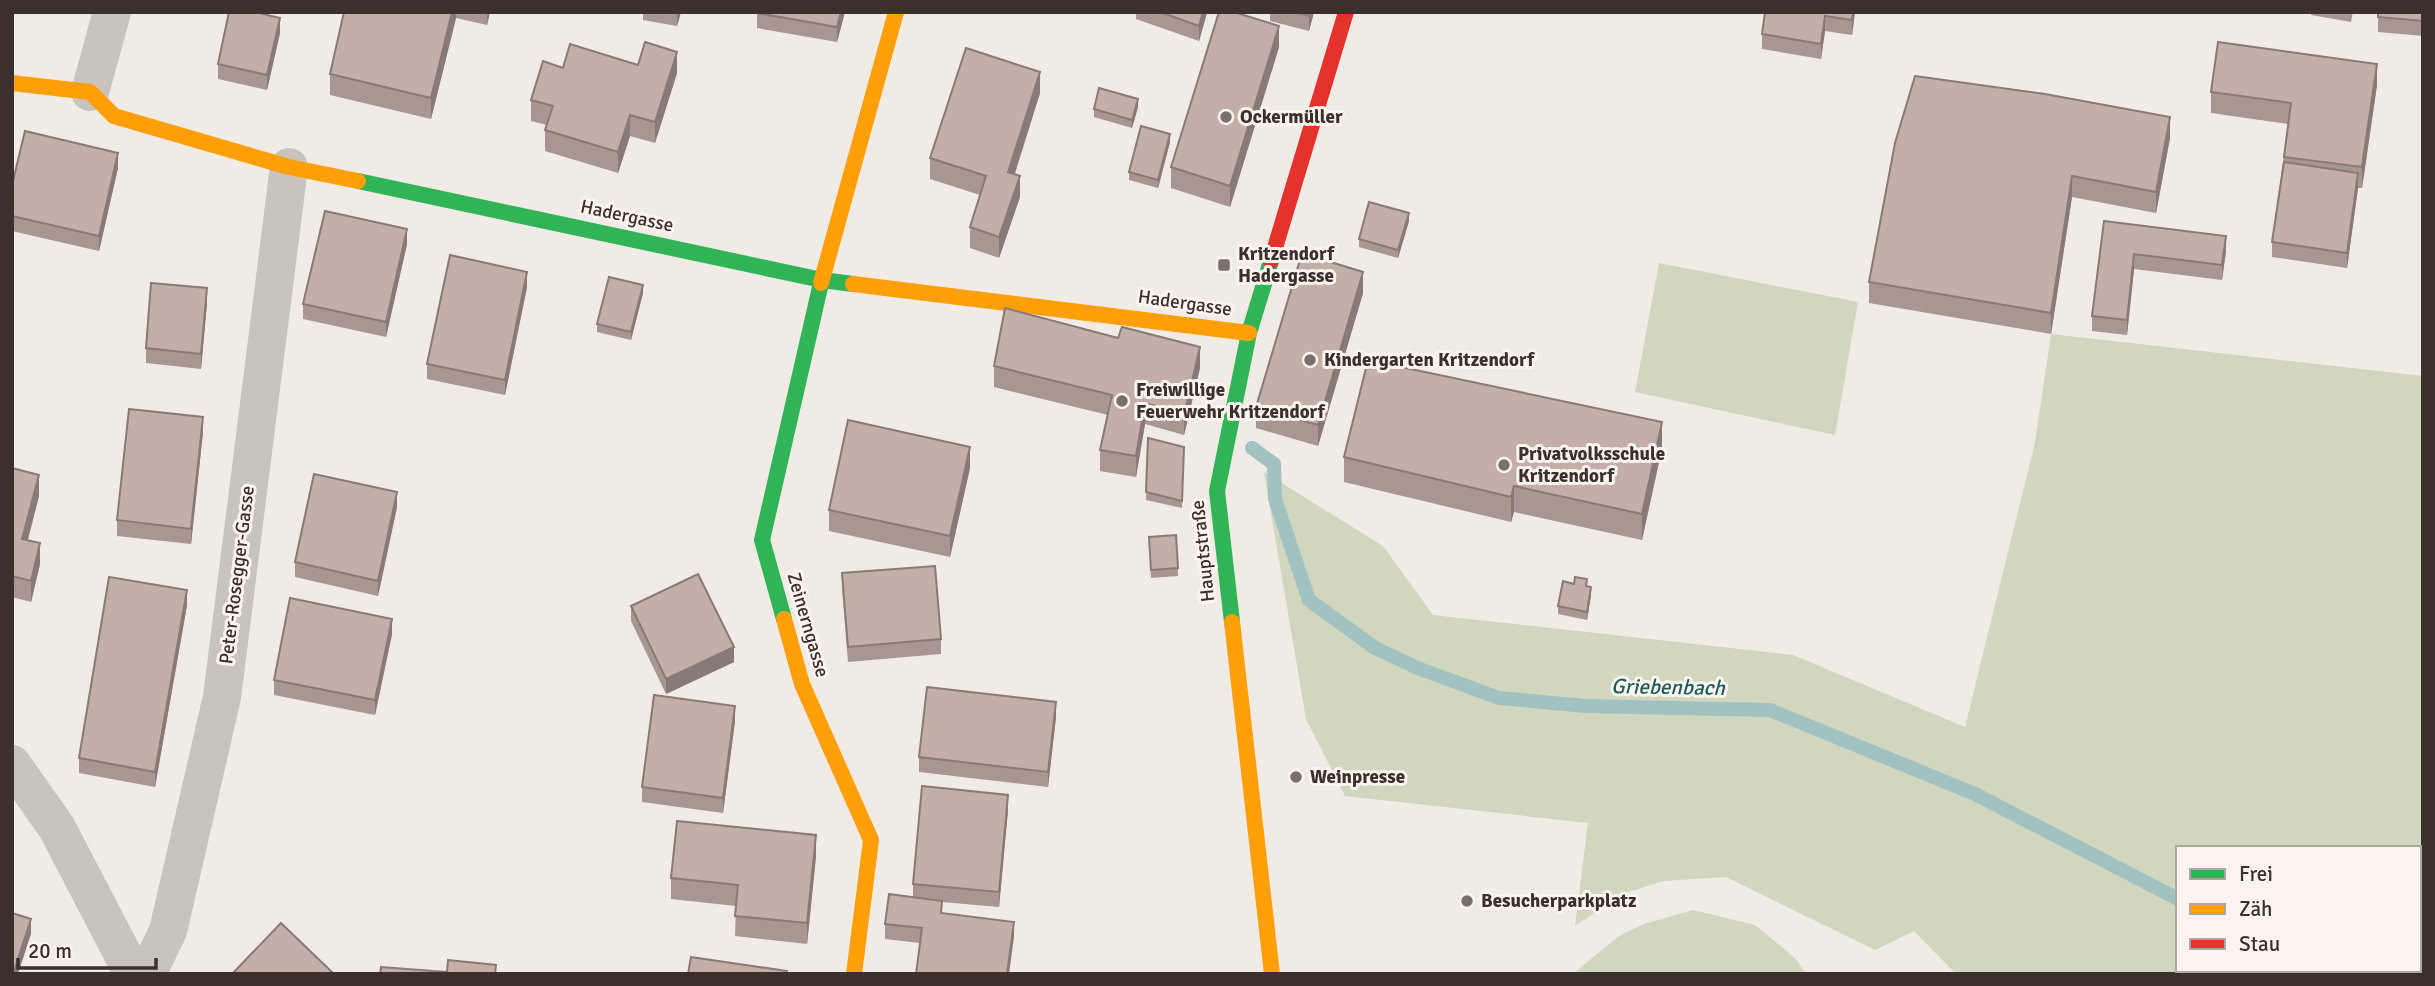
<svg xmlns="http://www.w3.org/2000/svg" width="2435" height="986" viewBox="0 0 2435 986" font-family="Signika,sans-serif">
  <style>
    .green { fill: #d1d6bf; fill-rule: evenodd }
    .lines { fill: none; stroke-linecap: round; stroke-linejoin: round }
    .stream { stroke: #a1c2c1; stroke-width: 14 }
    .street { stroke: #c9c3be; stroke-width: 38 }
    .fast { stroke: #30b455; stroke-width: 16 }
    .slow { stroke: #ff9f0a; stroke-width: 16 }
    .jam { stroke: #e5322d; stroke-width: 16 }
    .wall { fill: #a89690 }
    .shaded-wall { fill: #887a75 }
    .building { fill: #c3afa7; stroke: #887a75; stroke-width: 2 }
    .poi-dot { fill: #7a716c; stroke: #fbf5ee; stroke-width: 2.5 }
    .labels { text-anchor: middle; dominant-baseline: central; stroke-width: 6; stroke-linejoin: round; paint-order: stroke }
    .poi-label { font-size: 19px; font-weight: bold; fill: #3b302b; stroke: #fbf5ee; text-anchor: start }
    .street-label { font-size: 19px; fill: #3b302b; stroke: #fbf5ee }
    .water-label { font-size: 21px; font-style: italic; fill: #1f5a5e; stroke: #fbf5ee }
  </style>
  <rect width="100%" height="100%" fill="#f0ebe5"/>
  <g class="green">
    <polygon points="1659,263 1858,302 1835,435 1635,392"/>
    <path d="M2051 334 2423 376V974H1956L1914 931 1875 950 1726 877 1664 881 1622 894 1575 926 1588 823 1345 796 1306 719 1264 472 1383 546 1433 615 1793 655 1965 727 2035 442ZM2178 848H2419V970H2178Z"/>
    <polygon points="1693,910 1755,925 1796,959 1806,974 1573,974 1619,936 1644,924"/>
  </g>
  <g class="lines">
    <g class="stream">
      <polyline points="1252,448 1274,464 1275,499 1309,600 1375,648 1420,669 1499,698 1585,706 1770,710 1975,794 2178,899"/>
      <polyline points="2334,970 2342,974"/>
    </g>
    <g class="street">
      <polyline points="90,92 112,12"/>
      <polyline points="12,764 57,828 133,974"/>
      <polyline points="147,974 168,931 222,697 289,167"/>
    </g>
    <g class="fast">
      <polyline points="358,181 822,280 853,284"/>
      <polyline points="784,619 762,540 821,283"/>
      <polyline points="1232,622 1217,491 1249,333 1271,261"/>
    </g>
    <g class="slow">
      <polyline points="12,83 90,92 114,116 289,167 358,181"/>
      <polyline points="821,283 896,12"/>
      <polyline points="853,284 1249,333"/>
      <polyline points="784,619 802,684 871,840 854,974"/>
      <polyline points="1232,622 1272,974"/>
    </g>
    <polyline class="jam" points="1271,261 1346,12"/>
  </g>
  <g class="wall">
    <polygon points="344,12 490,12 487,25 456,18 431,119 330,95 330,74"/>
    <polygon points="643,12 681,12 677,26 643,20"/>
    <polygon points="757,12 845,12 837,42 757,28"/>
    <polygon points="1136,12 1207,12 1199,41 1136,19"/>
    <polygon points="1267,12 1314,12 1309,31 1270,21 1270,13"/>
    <polygon points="1765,12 1855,12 1852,35 1825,31 1821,59 1762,49 1762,34"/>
    <polygon points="2311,12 2353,12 2351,22 2311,15"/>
    <polygon points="2423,12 2423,36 2378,32 2378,17"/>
    <polygon points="280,33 267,90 218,79 218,64"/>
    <polygon points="1279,47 1230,207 1171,188 1171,167"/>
    <polygon points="638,65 677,73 655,143 630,136 618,173 545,151 545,130 547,125 531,121 531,100 563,68"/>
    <polygon points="2377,85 2362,188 2358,188 2347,268 2272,257 2272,242 2288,124 2211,113 2211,92"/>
    <polygon points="1040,93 1015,174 1020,197 999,258 970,248 970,227 980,195 930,179 930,158"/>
    <polygon points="1138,107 1132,128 1094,117 1094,109"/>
    <polygon points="2170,138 2156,213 2072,197 2051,334 1869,303 1869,282 1895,143"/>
    <polygon points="1170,142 1158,188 1129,180 1129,172"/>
    <polygon points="118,168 99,251 12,231 12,185"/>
    <polygon points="1409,221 1398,258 1359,247 1359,239"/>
    <polygon points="2104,221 2226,251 2222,280 2134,269 2127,335 2092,331 2092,316"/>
    <polygon points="407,244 386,337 303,319 303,304"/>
    <polygon points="527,287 505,395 427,379 427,364"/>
    <polygon points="643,293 631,340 597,332 597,324"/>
    <polygon points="1363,293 1318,446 1256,428 1256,407"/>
    <polygon points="207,303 201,369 146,363 146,348"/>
    <polygon points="994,366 1200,368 1184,435 1145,424 1136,477 1100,471 1100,450 1108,415 994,387"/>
    <polygon points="203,432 191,544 117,536 117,520"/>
    <polygon points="1148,438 1184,447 1182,508 1146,500"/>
    <polygon points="1662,448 1642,540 1514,512 1511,522 1344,482 1344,457"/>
    <polygon points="12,468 39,496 28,540 40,564 31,602 12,597"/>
    <polygon points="970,468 950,557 829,531 829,510"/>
    <polygon points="397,507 378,596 295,577 295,562"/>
    <polygon points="1149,537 1178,568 1178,576 1151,578"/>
    <polygon points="842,573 941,639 941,654 848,662 842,588"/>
    <polygon points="1587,586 1591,595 1587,620 1558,614 1558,606"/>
    <polygon points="187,605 155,787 79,773 79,758"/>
    <polygon points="631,606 734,662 666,694 631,621"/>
    <polygon points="392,634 375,715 274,695 274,680"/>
    <polygon points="1056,717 1048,787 919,772 919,757"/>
    <polygon points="735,721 723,813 642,802 642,787"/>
    <polygon points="1008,810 999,907 942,902 942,913 1014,937 920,943 885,939 885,924 913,897 913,884"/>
    <polygon points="816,856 807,944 735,936 736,906 671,899 671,878"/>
  </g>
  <g class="shaded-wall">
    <polygon points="452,12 456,12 456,18 431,119 431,98"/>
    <polygon points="487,12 490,12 487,25"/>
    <polygon points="677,12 681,12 677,26"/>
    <polygon points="841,12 845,12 837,42 837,27"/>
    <polygon points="1203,12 1207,13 1199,41 1199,26"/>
    <polygon points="1310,12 1314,12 1309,31 1309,16"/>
    <polygon points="1853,12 1855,12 1852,35 1852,20"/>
    <polygon points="1825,16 1825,31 1821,59 1821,44"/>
    <polygon points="280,18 280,33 267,90 267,75"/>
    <polygon points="1279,26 1279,47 1230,207 1230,186"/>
    <polygon points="677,52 677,73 655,143 655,122"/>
    <polygon points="2377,64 2377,85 2362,188 2362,167"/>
    <polygon points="1040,72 1040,93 1008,193 1008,172"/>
    <polygon points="1138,99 1138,107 1132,128 1132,120"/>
    <polygon points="630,115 630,136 618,173 618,152"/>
    <polygon points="2170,117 2170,138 2156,213 2156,192"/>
    <polygon points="1170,134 1170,142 1158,188 1158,180"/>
    <polygon points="118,153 118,168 99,251 99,236"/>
    <polygon points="2358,173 2358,188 2347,268 2347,253"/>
    <polygon points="1020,176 1020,197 999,258 999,237"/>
    <polygon points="2072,176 2072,197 2051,334 2051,313"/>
    <polygon points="1409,213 1409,221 1398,258 1398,250"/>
    <polygon points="407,229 407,244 386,337 386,322"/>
    <polygon points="2226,236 2226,251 2222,280 2222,265"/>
    <polygon points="2134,254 2134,269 2127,335 2127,320"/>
    <polygon points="527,272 527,287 505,395 505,380"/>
    <polygon points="1363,272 1363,293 1318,446 1318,425"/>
    <polygon points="643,285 643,293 631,340 631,332"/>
    <polygon points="207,288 207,303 201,369 201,354"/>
    <polygon points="1200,347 1200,368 1184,435 1184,415"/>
    <polygon points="1145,403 1145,424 1136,477 1136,456"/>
    <polygon points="203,417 203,432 191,544 191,529"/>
    <polygon points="1662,422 1662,448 1642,540 1642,514"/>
    <polygon points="970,447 970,468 950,557 950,536"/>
    <polygon points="39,475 39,496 22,560 22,539"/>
    <polygon points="1514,486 1514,512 1511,522 1511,497"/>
    <polygon points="397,492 397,507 378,596 378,581"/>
    <polygon points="40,543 40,564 31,602 31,581"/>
    <polygon points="1591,587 1591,595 1587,620 1587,612"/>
    <polygon points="187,590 187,605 155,787 155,772"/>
    <polygon points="392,619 392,634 375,715 375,700"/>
    <polygon points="734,647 734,662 666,694 666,679"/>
    <polygon points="1056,702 1056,717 1048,787 1048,772"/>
    <polygon points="735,706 735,721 723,813 723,798"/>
    <polygon points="1008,795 1008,810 999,907 999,892"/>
    <polygon points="816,835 816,856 807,944 807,923"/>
    <polygon points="31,919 31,934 18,974 13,974"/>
    <polygon points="1014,922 1014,937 1009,974 1007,974"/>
  </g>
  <g class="building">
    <polygon points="229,12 255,12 280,18 267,75 218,64"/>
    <polygon points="344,12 452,12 431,98 330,74"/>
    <polygon points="841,12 837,27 757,13 757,12"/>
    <polygon points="1160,12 1203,12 1199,26"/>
    <polygon points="1219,12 1234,12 1279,26 1230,186 1171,167"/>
    <polygon points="1296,12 1310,12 1309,16"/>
    <polygon points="1765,12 1853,12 1852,20 1825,16 1821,44 1762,34"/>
    <polygon points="2378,12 2423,12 2423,21 2378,17"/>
    <polygon points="645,42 677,52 655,122 630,115 618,152 545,130 553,106 531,100 543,61 563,68 570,44 638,65"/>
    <polygon points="2218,42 2377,64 2362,167 2284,157 2291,103 2211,92"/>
    <polygon points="966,48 1040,72 1008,172 1020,176 999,237 970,227 986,176 930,158"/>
    <polygon points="1915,76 2045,94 2170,117 2156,192 2072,176 2051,313 1869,282 1895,143"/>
    <polygon points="1099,88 1138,99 1132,120 1094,109"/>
    <polygon points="1141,126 1170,134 1158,180 1129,172"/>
    <polygon points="25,131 118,153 99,236 12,216 12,185"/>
    <polygon points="2284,162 2358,173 2347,253 2272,242"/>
    <polygon points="1369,202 1409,213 1398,250 1359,239"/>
    <polygon points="325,211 407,229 386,322 303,304"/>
    <polygon points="2104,221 2226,236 2222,265 2134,254 2127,320 2092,316"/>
    <polygon points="1302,253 1363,272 1318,425 1256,407"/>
    <polygon points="450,255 527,272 505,380 427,364"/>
    <polygon points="609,277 643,285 631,332 597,324"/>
    <polygon points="151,283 207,288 201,354 146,348"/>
    <polygon points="1005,308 1118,338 1122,327 1200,347 1184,415 1145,403 1136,456 1100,450 1112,395 994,366"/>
    <polygon points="1368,360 1662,422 1642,514 1514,486 1511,497 1344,457"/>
    <polygon points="129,409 203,417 191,529 117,520"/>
    <polygon points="848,420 970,447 950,536 829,510"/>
    <polygon points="1148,438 1184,447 1182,501 1146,492"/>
    <polygon points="12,468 39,475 22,539 40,543 31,581 12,576"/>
    <polygon points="314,474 397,492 378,581 295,562"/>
    <polygon points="1176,535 1178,568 1151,570 1149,537"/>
    <polygon points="935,566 941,639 848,647 842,573"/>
    <polygon points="698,574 734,647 666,679 631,606"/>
    <polygon points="109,577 187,590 155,772 79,758"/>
    <polygon points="1575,577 1587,579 1586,586 1591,587 1587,612 1558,606 1563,581 1574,584"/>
    <polygon points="290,598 392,619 375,700 274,680"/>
    <polygon points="927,687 1056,702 1048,772 919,757"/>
    <polygon points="654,695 735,706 723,798 642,787"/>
    <polygon points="922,786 1008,795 999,892 913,884"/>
    <polygon points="677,821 816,835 807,923 735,916 738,885 671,878"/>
    <polygon points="889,894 942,901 941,913 1014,922 1007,974 916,974 922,928 885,924"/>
    <polygon points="12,913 31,919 13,974 12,974"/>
    <polygon points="281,923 334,974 232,974"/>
    <polygon points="691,957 787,971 786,974 688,974"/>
    <polygon points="448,960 496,965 495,974 380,974 381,967 447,972"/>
  </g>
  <g class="poi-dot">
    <circle cx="1226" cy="117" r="7"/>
    <rect x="1217" y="258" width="14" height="14" rx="3.5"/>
    <circle cx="1310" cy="360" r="7"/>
    <circle cx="1122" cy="401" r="7"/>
    <circle cx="1504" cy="465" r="7"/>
    <circle cx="1296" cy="777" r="7"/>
    <circle cx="1467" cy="901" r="7"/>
  </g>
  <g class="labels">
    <g class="poi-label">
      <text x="1240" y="117">Ockermüller</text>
      <text x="1238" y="254">Kritzendorf<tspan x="1238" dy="22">Hadergasse</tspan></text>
      <text x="1324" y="360">Kindergarten Kritzendorf</text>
      <text x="1136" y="390">Freiwillige<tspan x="1136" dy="22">Feuerwehr Kritzendorf</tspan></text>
      <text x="1518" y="454">Privatvolksschule<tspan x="1518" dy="22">Kritzendorf</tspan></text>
      <text x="1310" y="777">Weinpresse</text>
      <text x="1481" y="901">Besucherparkplatz</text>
    </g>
    <g class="street-label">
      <text transform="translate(627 216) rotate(12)">Hadergasse</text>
      <text transform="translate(1185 303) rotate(8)">Hadergasse</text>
      <text transform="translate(1203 551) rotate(-96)">Hauptstraße</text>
      <text transform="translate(237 575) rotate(-83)">Peter-Rosegger-Gasse</text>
      <text transform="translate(808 625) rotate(74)">Zeinerngasse</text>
    </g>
    <g class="water-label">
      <text transform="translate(1668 687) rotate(1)">Griebenbach</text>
    </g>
  </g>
  <rect width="2435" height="986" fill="none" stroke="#3b302b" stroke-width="28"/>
  <rect x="2176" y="846" width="245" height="126" fill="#fbf5ee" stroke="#aea6a0" stroke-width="2"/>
  <rect x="2190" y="869" width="35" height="10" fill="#30b455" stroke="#aea6a0" stroke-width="2"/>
  <text x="2239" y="881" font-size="21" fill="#3b302b">Frei</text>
  <rect x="2190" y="904" width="35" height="10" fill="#ff9f0a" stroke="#aea6a0" stroke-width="2"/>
  <text x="2239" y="916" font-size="21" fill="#3b302b">Zäh</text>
  <rect x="2190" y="939" width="35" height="10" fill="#e5322d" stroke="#aea6a0" stroke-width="2"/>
  <text x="2239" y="951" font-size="21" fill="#3b302b">Stau</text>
  <path d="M18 958v10h138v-10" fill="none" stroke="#3b302b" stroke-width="3.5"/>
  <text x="28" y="958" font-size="21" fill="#3b302b" stroke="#fbf5ee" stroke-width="5" paint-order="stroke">20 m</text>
</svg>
